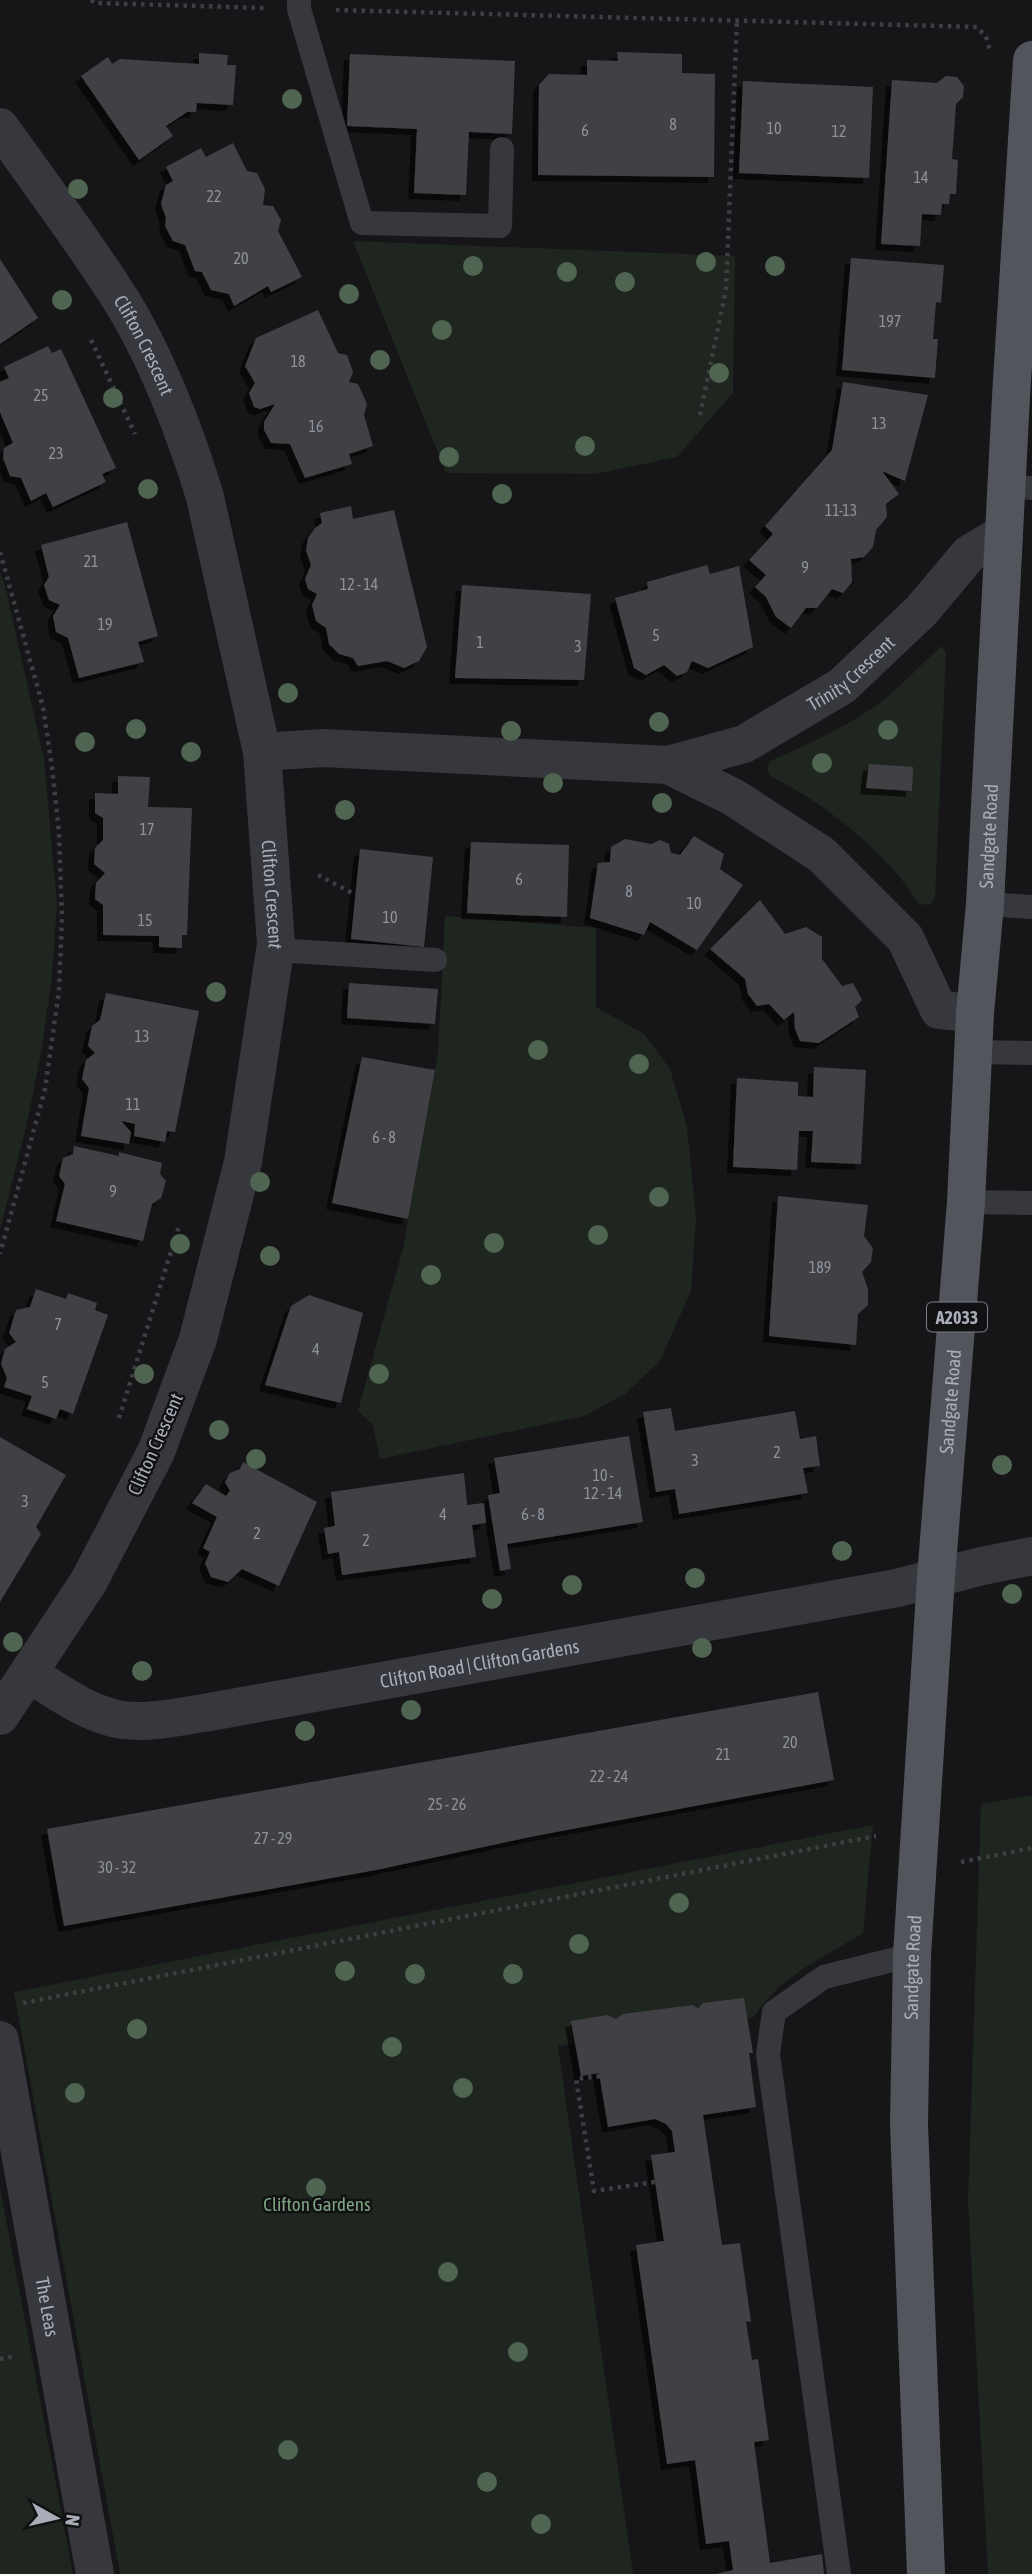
<svg xmlns="http://www.w3.org/2000/svg" width="1032" height="2574" viewBox="0 0 1032 2574" font-family="'Asap Condensed',sans-serif">
  <style>
    .green { fill: #1e261f }
    .building { fill: #404145; filter: url(#shadow) }
    .lines { fill: none; stroke-linecap: round; stroke-linejoin: round }
    .path { stroke: #3d3f44; stroke-width: 4.5; stroke-dasharray: 3.5 5; stroke-linecap: butt }
    .lane { stroke: #37383d; stroke-width: 24 }
    .street { stroke: #37383d; stroke-width: 38 }
    .primary { stroke: #53555c; stroke-width: 38 }
    .tree { fill: #506452 }
    .labels { text-anchor: middle; dominant-baseline: central; stroke-width: 5; stroke-linejoin: round; paint-order: stroke }
    .number-label { font-size: 16px; fill: #8e929b }
    .shield { fill: #111113; stroke: #7b7e86; stroke-width: 2 }
    .shield-label { font-size: 18px; font-weight: bold; fill: #a8adb8 }
    .street-label { font-size: 19px; fill: #a8adb8; stroke: #111113 }
    .park-label { font-size: 19px; fill: #7fa381; stroke: #111113 }
  </style>
  <defs>
    <filter id="shadow"><feDropShadow dx="-6" dy="6" stdDeviation="0" flood-color="#0009"/></filter>
  </defs>
  <rect width="100%" height="100%" fill="#161618"/>
  <g class="green">
    <polygon points="353,241 735,256 733,393 677,457 595,474 446,473"/>
    <polygon points="0,572 5,585 44,759 57,904 52,976 42,1048 26,1128 0,1230"/>
    <path d="M942 646 946 653 935 897 930 905 919 904C888 853 824 802 770 776L767 769 770 761C807 745 844 728 877 705 901 687 920 665 942 646Z"/>
    <polygon points="445,916 596,928 596,1007 644,1034 670,1069 687,1127 696,1217 691,1291 660,1361 625,1394 584,1416 380,1459 373,1425 358,1411 403,1248 438,1054"/>
    <polygon points="1032,1795 1032,2574 988,2574 968,2201 981,1804"/>
    <path d="M873 1825 863 1933C825 1957 778 1977 754 2017L558 2046 633 2574H120L14 1992Z"/>
    <polygon points="0,2188 73,2574 0,2574"/>
  </g>
  <g class="building">
    <polygon points="617,52 682,54 682,73 715,74 714,177 538,175 539,85 549,74 587,75 587,60 618,61"/>
    <polygon points="199,53 228,55 227,65 236,65 233,105 197,103 196,112 187,112 166,126 173,136 139,160 81,76 108,57 112,64 120,59 199,64"/>
    <polygon points="350,54 515,61 512,134 469,132 466,195 414,193 417,129 347,126"/>
    <polygon points="946,76 957,77 964,86 963,97 956,104 952,159 958,160 956,194 950,194 949,204 942,204 941,215 922,214 920,246 881,244 892,80 937,83"/>
    <polygon points="743,81 873,87 869,178 739,173"/>
    <polygon points="233,143 247,171 257,173 265,189 263,205 273,206 281,220 278,231 302,277 271,292 268,286 234,306 229,294 211,290 202,272 195,271 185,245 173,241 165,226 166,218 161,204 166,185 173,181 166,167 201,148 206,157"/>
    <polygon points="851,258 944,265 941,303 936,302 933,339 938,339 935,378 842,370"/>
    <polygon points="0,259 38,318 0,344"/>
    <polygon points="318,310 338,353 347,355 353,372 349,382 358,384 367,404 364,415 373,446 349,454 352,464 305,478 290,444 271,443 264,430 264,422 275,404 260,409 254,407 249,393 255,383 245,366 256,338"/>
    <polygon points="48,346 52,353 61,349 116,468 102,474 106,482 53,507 46,493 31,501 21,478 10,476 3,458 4,448 13,443 0,412 0,382 9,378 4,367"/>
    <polygon points="843,382 928,395 905,481 882,471 899,494 886,504 887,517 876,530 873,547 864,557 851,559 852,582 843,593 832,589 817,608 806,608 791,628 776,617 766,597 755,587 766,575 749,560 773,534 765,526 832,450"/>
    <polygon points="351,506 353,519 394,510 427,647 419,661 404,668 387,661 358,666 353,658 339,654 329,644 326,628 316,621 312,605 317,594 308,589 305,579 311,565 306,550 308,538 315,528 322,523 320,513"/>
    <polygon points="127,522 158,636 138,642 144,662 79,678 68,638 56,632 53,616 60,605 49,600 44,585 49,577 41,545"/>
    <polygon points="707,565 710,574 739,566 753,647 708,668 692,661 687,672 677,676 664,665 646,675 634,668 615,598 648,589 647,582"/>
    <polygon points="462,585 591,594 584,680 455,678"/>
    <polygon points="869,764 913,767 912,791 866,788"/>
    <polygon points="118,776 150,777 148,807 192,808 187,935 182,935 182,948 159,947 159,936 103,935 103,905 95,899 96,883 105,873 94,864 95,848 103,840 103,818 95,813 95,793 118,794"/>
    <polygon points="694,836 724,854 720,869 743,885 697,950 650,922 644,935 590,918 598,863 610,862 611,847 625,839 651,844 660,840 669,844 671,853 680,855"/>
    <polygon points="471,842 569,845 567,917 467,913"/>
    <polygon points="360,849 433,857 424,947 351,939"/>
    <polygon points="760,900 785,934 806,927 822,937 822,959 842,986 853,983 862,1000 855,1007 859,1017 819,1043 800,1041 795,1029 794,1012 784,1020 769,1004 757,1006 748,994 745,979 710,949"/>
    <polygon points="349,983 438,989 435,1024 347,1018"/>
    <polygon points="106,993 199,1011 175,1132 167,1131 165,1142 134,1136 135,1124 121,1121 131,1132 129,1144 81,1136 89,1088 82,1079 86,1060 95,1053 88,1046 92,1026 100,1020"/>
    <polygon points="362,1057 435,1070 408,1219 332,1203"/>
    <polygon points="814,1067 866,1070 861,1164 811,1162 813,1131 799,1131 797,1170 733,1167 737,1078 798,1082 798,1096 813,1097"/>
    <polygon points="74,1146 119,1156 119,1152 162,1163 160,1174 166,1181 161,1198 152,1204 143,1241 56,1221 65,1184 59,1176 63,1158 73,1154"/>
    <polygon points="778,1196 868,1205 864,1236 873,1248 871,1262 862,1272 868,1289 868,1305 858,1314 856,1345 769,1336"/>
    <polygon points="36,1289 66,1299 68,1293 97,1303 95,1310 108,1315 73,1414 60,1409 56,1419 27,1409 32,1396 4,1387 7,1378 1,1364 5,1349 16,1342 9,1333 16,1310 30,1307"/>
    <polygon points="309,1295 363,1313 341,1403 265,1385 291,1306"/>
    <polygon points="671,1408 675,1431 795,1411 800,1439 816,1436 820,1466 803,1468 808,1493 679,1514 675,1489 656,1492 643,1412"/>
    <polygon points="629,1436 643,1522 507,1544 511,1569 500,1571 488,1495 500,1493 494,1458"/>
    <polygon points="0,1437 66,1475 36,1527 41,1534 0,1602"/>
    <polygon points="243,1462 317,1502 279,1586 242,1569 228,1582 211,1577 205,1563 210,1552 203,1548 217,1517 192,1503 206,1484 226,1496 230,1491 225,1482 230,1473 240,1469"/>
    <polygon points="464,1473 467,1505 484,1503 486,1523 472,1525 476,1557 342,1575 339,1552 328,1554 324,1528 335,1526 331,1492"/>
    <polygon points="818,1692 834,1780 535,1836 376,1870 64,1926 47,1829"/>
    <polygon points="744,1998 753,2053 749,2053 756,2107 703,2115 722,2245 740,2243 751,2322 746,2321 752,2360 758,2359 769,2440 754,2442 770,2563 822,2554 824,2574 716,2574 733,2570 729,2541 706,2544 695,2460 667,2464 636,2245 664,2241 651,2155 675,2152 672,2131 666,2124 655,2119 608,2127 599,2073 581,2076 571,2021 607,2015 616,2019 623,2014 693,2005 698,2009 703,2003"/>
  </g>
  <g class="lines">
    <g class="path">
      <polyline points="91,0 95,3 264,8"/>
      <polyline points="336,10 977,27 986,37 990,51"/>
      <polyline points="91,340 135,434"/>
      <polyline points="700,415 726,289 737,19"/>
      <polyline points="0,552 43,707 52,767 59,833 62,918 59,991 45,1089 0,1254"/>
      <polyline points="318,875 356,895"/>
      <polyline points="119,1418 179,1226"/>
      <polyline points="961,1862 1032,1848"/>
      <polyline points="23,2003 876,1836"/>
      <polyline points="600,2076 576,2079 594,2191 655,2182"/>
      <polyline points="0,2359 14,2356"/>
    </g>
    <g class="lane">
      <polyline points="299,0 299,9 362,223 500,226 502,149"/>
      <polyline points="1006,486 1032,488"/>
      <polyline points="985,904 1032,907"/>
      <polyline points="275,950 435,960"/>
      <polyline points="974,1052 1032,1053"/>
      <polyline points="966,1202 1032,1203"/>
      <polyline points="839,2574 768,2054 774,2012 824,1977 912,1955"/>
    </g>
    <g class="street">
      <path id="s1" d="M0 127C40 183 82 239 119 297 155 353 186 434 205 497L262 752 276 944 243 1162 198 1339 156 1452 89 1581 0 1716"/>
      <path id="s2" d="M262 752 323 748 668 765 744 744 842 686 921 611 969 554 1004 533"/>
      <polyline points="668,765 733,797 822,855 905,938 939,1010 975,1013"/>
      <path id="s3" d="M30 1674C63 1695 98 1722 139 1721 160 1721 183 1716 204 1713L897 1588 982 1566 1032 1556"/>
      <path id="s4" d="M0 2040 95 2574"/>
    </g>
    <path class="primary" id="s5" d="M926 2574 909 2124 912 1955 936 1577 966 1202 975 1013 985 904 1011 397 1032 60"/>
  </g>
  <g class="tree">
    <circle cx="292" cy="99" r="10"/>
    <circle cx="78" cy="189" r="10"/>
    <circle cx="706" cy="262" r="10"/>
    <circle cx="473" cy="266" r="10"/>
    <circle cx="775" cy="266" r="10"/>
    <circle cx="567" cy="272" r="10"/>
    <circle cx="625" cy="282" r="10"/>
    <circle cx="349" cy="294" r="10"/>
    <circle cx="62" cy="300" r="10"/>
    <circle cx="442" cy="330" r="10"/>
    <circle cx="380" cy="360" r="10"/>
    <circle cx="719" cy="373" r="10"/>
    <circle cx="113" cy="398" r="10"/>
    <circle cx="585" cy="446" r="10"/>
    <circle cx="449" cy="457" r="10"/>
    <circle cx="148" cy="489" r="10"/>
    <circle cx="502" cy="494" r="10"/>
    <circle cx="288" cy="693" r="10"/>
    <circle cx="659" cy="722" r="10"/>
    <circle cx="136" cy="729" r="10"/>
    <circle cx="888" cy="730" r="10"/>
    <circle cx="511" cy="731" r="10"/>
    <circle cx="85" cy="742" r="10"/>
    <circle cx="191" cy="752" r="10"/>
    <circle cx="822" cy="763" r="10"/>
    <circle cx="553" cy="783" r="10"/>
    <circle cx="662" cy="803" r="10"/>
    <circle cx="345" cy="810" r="10"/>
    <circle cx="216" cy="992" r="10"/>
    <circle cx="538" cy="1050" r="10"/>
    <circle cx="639" cy="1064" r="10"/>
    <circle cx="260" cy="1182" r="10"/>
    <circle cx="659" cy="1197" r="10"/>
    <circle cx="598" cy="1235" r="10"/>
    <circle cx="494" cy="1243" r="10"/>
    <circle cx="180" cy="1244" r="10"/>
    <circle cx="270" cy="1256" r="10"/>
    <circle cx="431" cy="1275" r="10"/>
    <circle cx="144" cy="1374" r="10"/>
    <circle cx="379" cy="1374" r="10"/>
    <circle cx="219" cy="1430" r="10"/>
    <circle cx="256" cy="1459" r="10"/>
    <circle cx="1002" cy="1465" r="10"/>
    <circle cx="842" cy="1551" r="10"/>
    <circle cx="695" cy="1578" r="10"/>
    <circle cx="572" cy="1585" r="10"/>
    <circle cx="1012" cy="1594" r="10"/>
    <circle cx="492" cy="1599" r="10"/>
    <circle cx="13" cy="1642" r="10"/>
    <circle cx="702" cy="1648" r="10"/>
    <circle cx="142" cy="1671" r="10"/>
    <circle cx="411" cy="1710" r="10"/>
    <circle cx="305" cy="1731" r="10"/>
    <circle cx="679" cy="1903" r="10"/>
    <circle cx="579" cy="1944" r="10"/>
    <circle cx="345" cy="1971" r="10"/>
    <circle cx="415" cy="1974" r="10"/>
    <circle cx="513" cy="1974" r="10"/>
    <circle cx="137" cy="2029" r="10"/>
    <circle cx="392" cy="2047" r="10"/>
    <circle cx="463" cy="2088" r="10"/>
    <circle cx="75" cy="2093" r="10"/>
    <circle cx="316" cy="2188" r="10"/>
    <circle cx="448" cy="2272" r="10"/>
    <circle cx="518" cy="2352" r="10"/>
    <circle cx="288" cy="2450" r="10"/>
    <circle cx="487" cy="2482" r="10"/>
    <circle cx="541" cy="2524" r="10"/>
  </g>
  <g class="labels">
    <g class="number-label">
      <text x="673" y="124">8</text>
      <text x="774" y="128">10</text>
      <text x="585" y="130">6</text>
      <text x="839" y="131">12</text>
      <text x="921" y="177">14</text>
      <text x="214" y="196">22</text>
      <text x="241" y="258">20</text>
      <text x="890" y="321">197</text>
      <text x="298" y="361">18</text>
      <text x="41" y="395">25</text>
      <text x="879" y="423">13</text>
      <text x="316" y="426">16</text>
      <text x="56" y="453">23</text>
      <text x="841" y="510">11-13</text>
      <text x="91" y="561">21</text>
      <text x="805" y="567">9</text>
      <text x="359" y="584">12 - 14</text>
      <text x="105" y="624">19</text>
      <text x="656" y="635">5</text>
      <text x="480" y="642">1</text>
      <text x="578" y="646">3</text>
      <text x="147" y="829">17</text>
      <text x="519" y="879">6</text>
      <text x="629" y="891">8</text>
      <text x="694" y="903">10</text>
      <text x="390" y="917">10</text>
      <text x="145" y="920">15</text>
      <text x="142" y="1036">13</text>
      <text x="133" y="1104">11</text>
      <text x="384" y="1137">6 - 8</text>
      <text x="113" y="1191">9</text>
      <text x="820" y="1267">189</text>
      <text x="58" y="1324">7</text>
      <text x="316" y="1349">4</text>
      <text x="45" y="1382">5</text>
      <text x="777" y="1452">2</text>
      <text x="695" y="1460">3</text>
      <text x="603" y="1475">10 -<tspan x="603" dy="18">12 - 14</tspan></text>
      <text x="25" y="1501">3</text>
      <text x="443" y="1514">4</text>
      <text x="533" y="1514">6 - 8</text>
      <text x="257" y="1533">2</text>
      <text x="366" y="1540">2</text>
      <text x="790" y="1742">20</text>
      <text x="723" y="1754">21</text>
      <text x="609" y="1776">22 - 24</text>
      <text x="447" y="1804">25 - 26</text>
      <text x="273" y="1838">27 - 29</text>
      <text x="117" y="1867">30 - 32</text>
    </g>
    <rect class="shield" x="927" y="1302.5" width="60" height="29" rx="5"/>
    <g class="shield-label">
      <text x="957" y="1317">A2033</text>
    </g>
    <g class="street-label">
      <text stroke="none"><textPath href="#s1" startOffset="262">Clifton Crescent</textPath></text>
      <text stroke="none"><textPath href="#s2" startOffset="614">Trinity Crescent</textPath></text>
      <text stroke="none"><textPath href="#s5" startOffset="1741">Sandgate Road</textPath></text>
      <text stroke="none"><textPath href="#s1" startOffset="830">Clifton Crescent</textPath></text>
      <text stroke="none"><textPath href="#s5" startOffset="1174">Sandgate Road</textPath></text>
      <text transform="translate(155 1444) rotate(-66)">Clifton Crescent</text>
      <text stroke="none"><textPath href="#s3" startOffset="466">Clifton Road | Clifton Gardens</textPath></text>
      <text stroke="none"><textPath href="#s5" startOffset="607">Sandgate Road</textPath></text>
      <text stroke="none"><textPath href="#s4" startOffset="271">The Leas</textPath></text>
    </g>
    <g class="park-label">
      <text x="317" y="2204">Clifton Gardens</text>
    </g>
  </g>
  <g transform="translate(56 2518) rotate(98)" stroke="#111113" stroke-width="5" paint-order="stroke">
  <path d="M0-5L12 26L0 18L-12 26Z" fill="#a8adb8"/>
  <text y="-10" font-size="19" font-weight="bold" text-anchor="middle" fill="#a8adb8">N</text>
  </g>
</svg>
